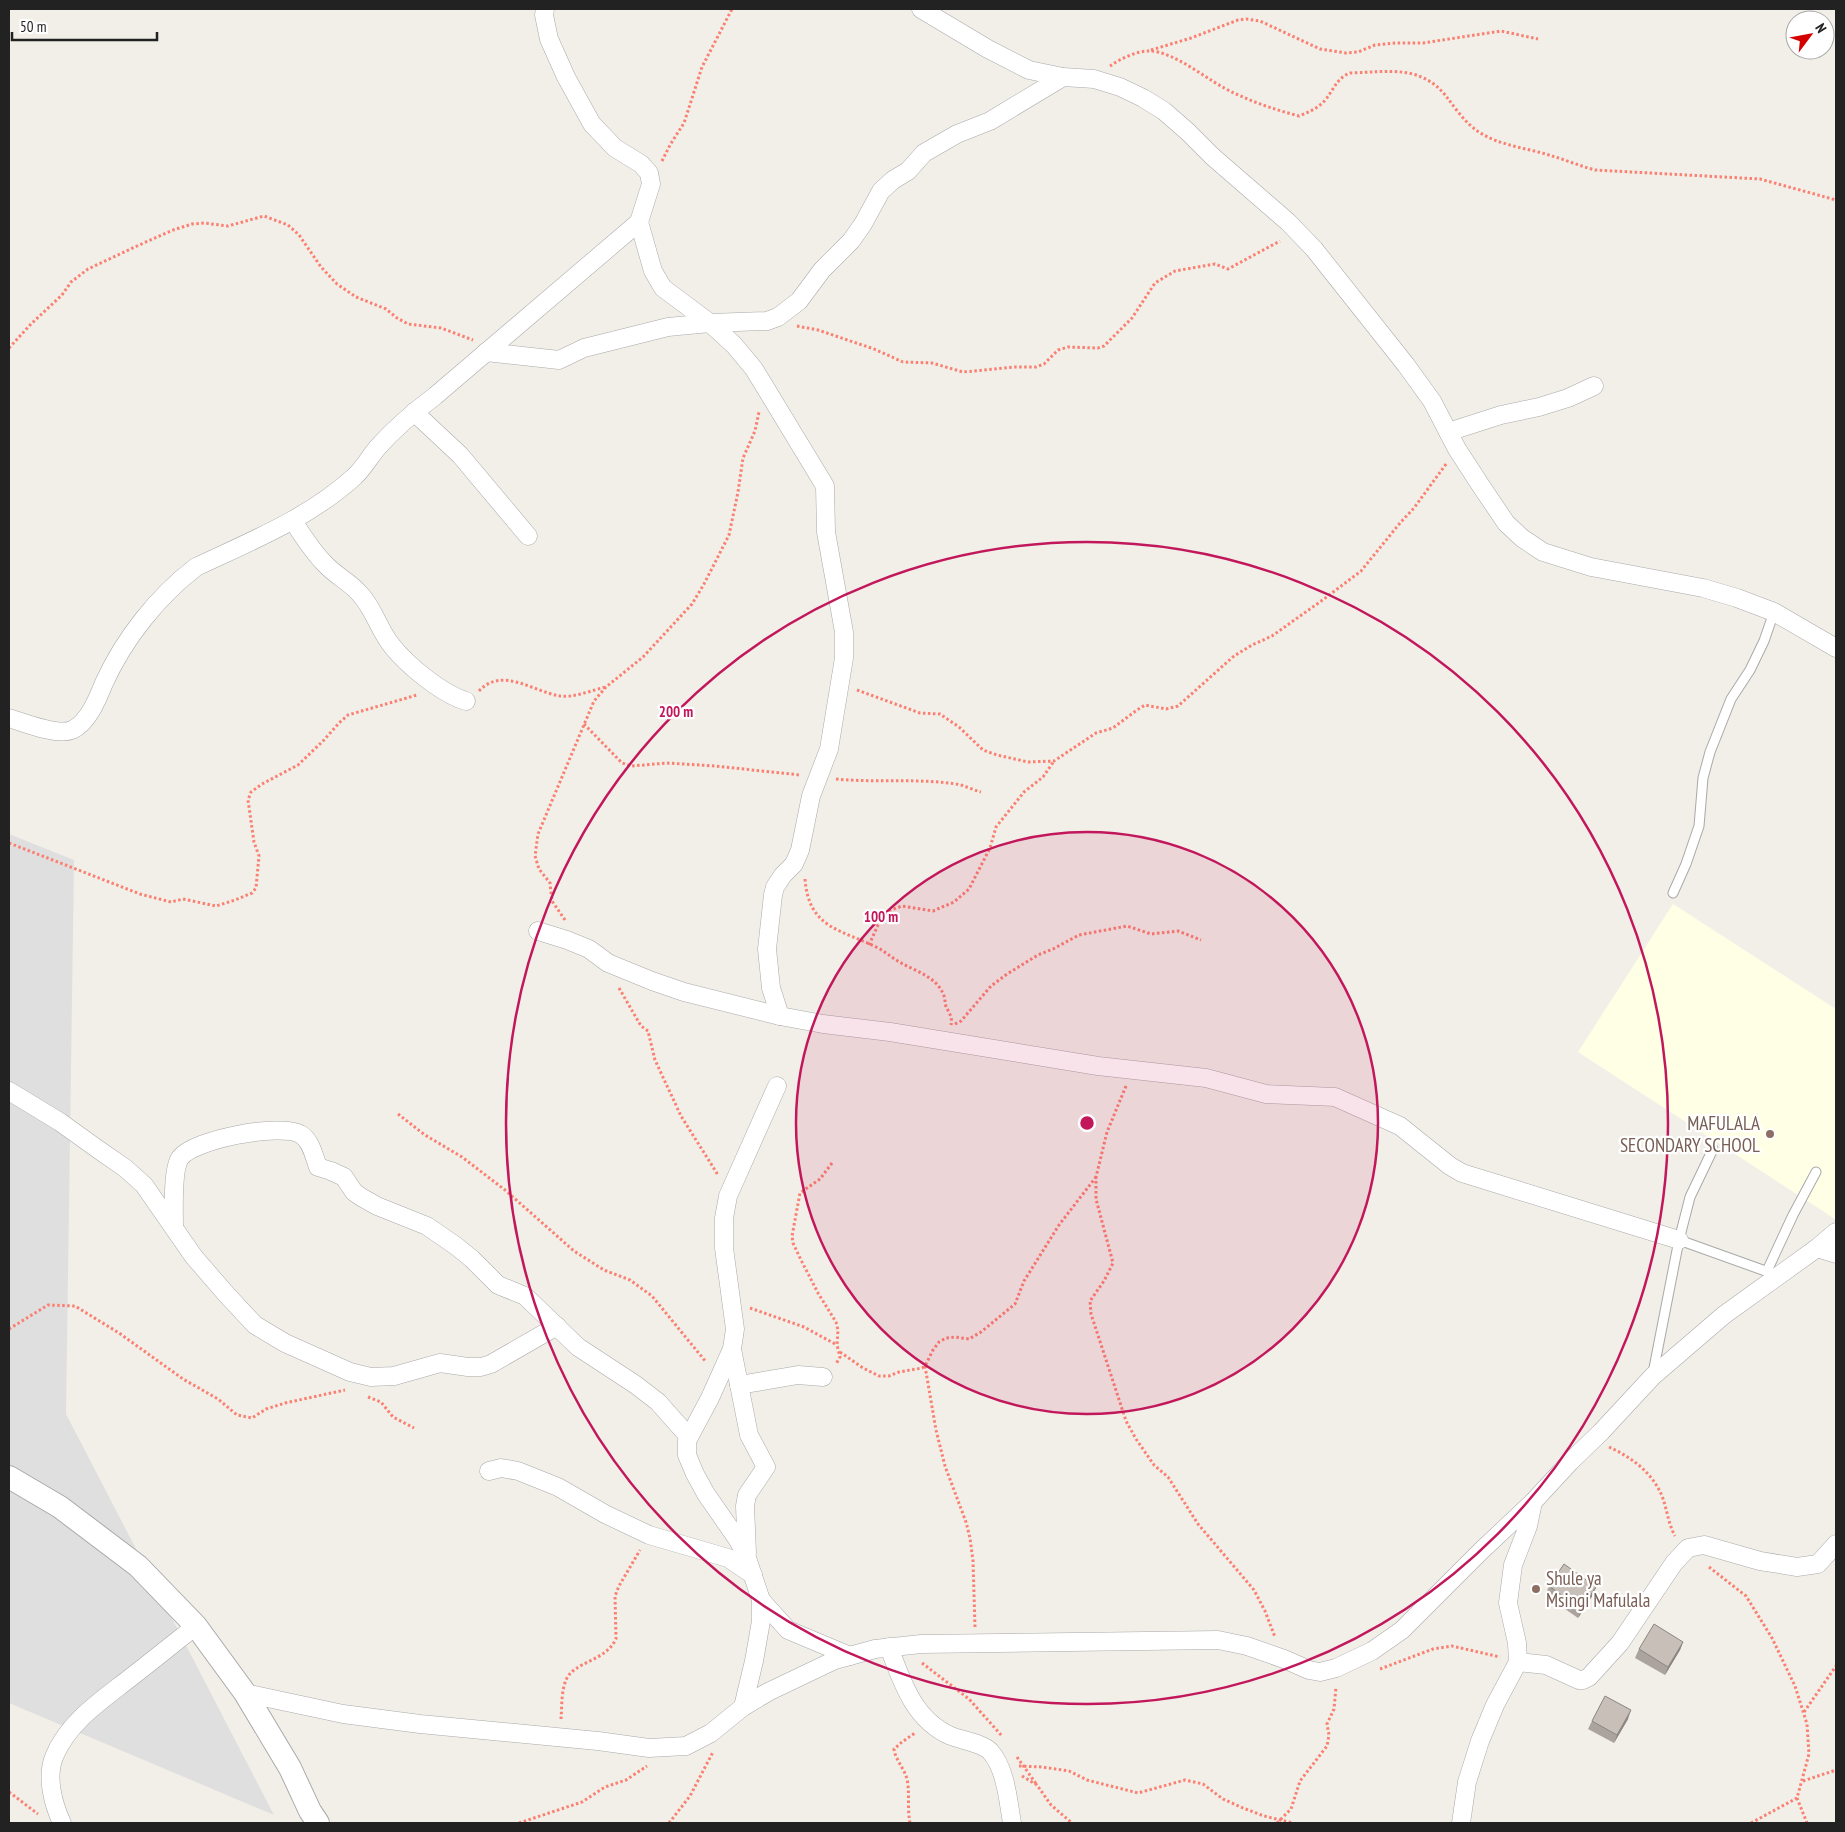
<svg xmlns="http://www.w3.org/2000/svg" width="1845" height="1832" viewBox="0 0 1845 1832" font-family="'PT Sans Narrow',sans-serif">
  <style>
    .residential { fill: #e0dfdf }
    .education { fill: #ffffe5 }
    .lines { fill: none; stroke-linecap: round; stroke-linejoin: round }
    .service-casing { stroke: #a9a9a9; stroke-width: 11 }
    .minor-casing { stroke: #a9a9a9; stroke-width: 19 }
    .tertiary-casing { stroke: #a9a9a9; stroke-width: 24 }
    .path { stroke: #fa8072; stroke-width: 3; stroke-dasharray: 2.5 2.5; stroke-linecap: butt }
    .service { stroke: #fff; stroke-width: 9 }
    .minor { stroke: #fff; stroke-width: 18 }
    .tertiary { stroke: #fff; stroke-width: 22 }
    .wall { fill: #aba49e }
    .shaded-wall { fill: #8b8681 }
    .building { fill: #c7bfb8; stroke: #8b8681 }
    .ring { fill: none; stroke: #c2185b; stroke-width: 2.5 }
    .education-dot { fill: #8d6e63; stroke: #fff; stroke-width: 2 }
    .labels { text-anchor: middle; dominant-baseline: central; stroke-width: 4.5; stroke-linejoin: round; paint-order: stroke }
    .education-label { font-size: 19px; fill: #785e54; stroke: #fff; text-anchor: end }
    .centre { fill: #c2185b; stroke: #fff; stroke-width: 2.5 }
    .ring-label { font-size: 15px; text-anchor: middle; font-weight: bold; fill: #c2185b; stroke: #fff; stroke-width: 4.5; stroke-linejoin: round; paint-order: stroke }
  </style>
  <rect width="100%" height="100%" fill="#f2efe9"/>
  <polygon class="residential" points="9,834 74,860 66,1414 274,1815 9,1703"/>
  <polygon class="education" points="1673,904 1836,1009 1836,1216 1835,1219 1578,1052"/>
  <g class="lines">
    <g class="service-casing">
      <g id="service">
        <polyline points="1673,893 1686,864 1699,826 1703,778 1710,752 1731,699 1750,670 1764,641 1774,612"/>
        <polyline points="1679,1240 1771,1273"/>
        <polyline points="1767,1271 1793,1215 1816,1172"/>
        <polyline points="1653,1373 1679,1240 1690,1197 1713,1149"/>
      </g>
    </g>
    <g class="minor-casing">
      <g id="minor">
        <polyline points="921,9 988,49 1029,70 1063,77 1094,79 1120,87 1143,98 1164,111 1188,132 1213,157 1288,222 1314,249 1406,365 1432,401 1457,449 1481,486 1506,523 1522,538 1543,552 1591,567 1703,588 1737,598 1774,612 1836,648"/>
        <polyline points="639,222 653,271 663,288 710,323 734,345 754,369 825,486 826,532 844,632 844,658 829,749 811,796 800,850 794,864 783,875 775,887 773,895 767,949 771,988 780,1016"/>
        <polyline points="486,352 559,360 584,348 668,327 710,323 767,321 778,317 799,301 822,270 851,241 863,224 881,191 893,180 908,171 924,153 957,134 990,121 1063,77"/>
        <polyline points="414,412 460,455 528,536"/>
        <polyline points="1448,432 1501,415 1539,407 1568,398 1594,386"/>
        <path d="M293 521C303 536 312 551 325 564 336 576 350 582 360 594 374 609 379 630 392 646 407 665 442 694 466 701"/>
        <path d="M9 718C25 723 57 736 72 730 88 723 98 698 104 683 124 639 157 597 196 567 251 541 309 518 354 477 364 468 370 456 378 447 395 428 415 411 435 396L639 222 651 184 649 173 641 164 615 148 592 124 566 77 549 39 544 15 545 9"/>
        <polyline points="538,931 567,940 589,949 608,963 652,981 684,992 780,1016 823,1024 890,1032 1098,1066 1206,1078 1266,1094 1335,1097 1400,1126 1450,1166 1462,1173 1679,1240"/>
        <polyline points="9,1091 60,1122 99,1150 125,1168 144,1185 194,1257 227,1295 255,1325 285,1343 350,1372 371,1377 394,1376 440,1363 468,1367 481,1367 491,1364 557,1326"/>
        <path d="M174 1227C174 1211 172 1170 180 1158 194 1139 281 1123 300 1134 311 1140 314 1156 318 1167L331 1171 344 1177 354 1192 361 1197 377 1206 427 1226 456 1246 472 1259 498 1285 525 1296 578 1347 636 1385 658 1402 689 1437"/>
        <polyline points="1817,1248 1836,1254"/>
        <polyline points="732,1349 749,1435 766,1467 747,1495 745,1506 747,1553"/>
        <polyline points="739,1385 798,1375 823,1377"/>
        <polyline points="489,1471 501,1468 518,1471 558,1487 605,1514 649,1535 728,1558 753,1575"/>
        <polyline points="761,1600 788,1630 850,1656"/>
        <path d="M889 1647C902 1682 914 1720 951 1736 961 1740 982 1743 990 1751 1006 1769 1008 1800 1012 1823"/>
        <polyline points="1518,1662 1546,1665 1579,1680 1583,1680 1589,1677 1620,1643 1674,1563 1688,1548 1704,1545 1760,1561 1797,1567 1818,1564 1836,1544"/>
        <polyline points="245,1693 343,1714 420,1724 598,1741 649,1748 686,1746 711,1733 743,1707 768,1692 835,1660 875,1649 921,1644 1218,1640 1247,1646 1284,1659 1309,1670 1320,1672 1336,1668 1372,1651 1402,1630 1481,1551 1533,1502 1570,1462 1601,1432 1653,1376 1724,1315 1817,1248 1836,1232"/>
        <polyline points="743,1707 754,1661 761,1621 761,1600 747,1558 738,1540 706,1494 695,1474 687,1455 687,1441 710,1398 732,1349 735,1329 724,1248 724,1218 728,1196 777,1086"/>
        <path d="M62 1823C53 1804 46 1777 54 1757 68 1722 102 1700 130 1678 152 1661 174 1643 196 1626"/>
        <polyline points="1461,1823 1467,1782 1480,1741 1495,1705 1518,1662 1517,1643 1508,1603 1513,1565 1528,1526 1533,1502"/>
      </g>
    </g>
    <g class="tertiary-casing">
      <polyline id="tertiary" points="9,1477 60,1507 138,1566 196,1626 245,1693 290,1768 310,1811 318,1823"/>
    </g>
    <g class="path">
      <polyline points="1151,50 1191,38 1238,20 1246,19 1260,21 1320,49 1346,53 1358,52 1375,45 1396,43 1423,43 1501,31 1538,39"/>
      <path d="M1110 66C1120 59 1136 51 1149 51 1175 51 1209 82 1234 93 1255 103 1276 110 1299 116 1309 112 1319 108 1326 99 1334 89 1337 78 1350 73 1387 72 1420 64 1446 96 1455 108 1466 124 1479 132 1500 146 1528 148 1552 156 1566 160 1580 166 1595 170L1760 179 1836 200"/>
      <polyline points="662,161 670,145 684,123 702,67 732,9"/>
      <polyline points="797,326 818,330 874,349 903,362 932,363 963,372 1015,367 1036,367 1044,364 1058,350 1068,347 1098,348 1104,346 1132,318 1155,283 1175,271 1209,265 1215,264 1228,269 1280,241"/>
      <polyline points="9,348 31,324 62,295 71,282 88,269 137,246 173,230 192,224 204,223 228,226 264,216 288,225 299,235 321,267 337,284 356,297 386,309 397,318 408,324 441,328 473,340"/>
      <polyline points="857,690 920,713 940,714 959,727 983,750 997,755 1028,762 1054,761 1096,733 1113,728 1137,710 1145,705 1166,709 1178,706 1234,656 1252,645 1272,636 1324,599 1361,571 1400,523 1414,508 1446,464"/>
      <path d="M479 691C502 666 534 692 560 696 574 698 592 690 606 687"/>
      <polyline points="584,724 622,763 632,766 667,763 715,766 800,775"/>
      <path d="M836 779C876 783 916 778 956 784 964 785 973 790 981 792"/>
      <polyline points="9,843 140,894 171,902 183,899 216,906 235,900 252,893 256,888 259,856 254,842 248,800 251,792 262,784 298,765 323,741 339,723 348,715 417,695"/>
      <path d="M805 879C809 930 842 929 880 949 888 954 895 960 903 964 918 972 938 978 944 996 945 999 945 1001 945 1004 948 1012 953 1016 951 1025"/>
      <polyline points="565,920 552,901 550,883 539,869 535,856 538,834 594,701 606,687 643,657 692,604 704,584 729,535 738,492 743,458 755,431 759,412"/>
      <polyline points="869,945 878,925 888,911 902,906 933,911 954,902 969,889 990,848 996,827 1024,792 1043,777 1054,761"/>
      <polyline points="619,988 641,1026 648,1031 655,1060 681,1116 718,1175"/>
      <polyline points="955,1024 961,1021 991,986 1007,974 1038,955 1053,949 1079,935 1127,926 1151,934 1178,931 1201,940"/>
      <polyline points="1126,1086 1107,1132 1096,1177 1096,1199 1113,1263 1104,1281 1090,1301 1091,1314 1126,1421 1136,1439 1154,1465 1168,1477 1198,1524 1254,1590 1265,1611 1275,1637"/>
      <polyline points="398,1114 425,1135 462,1157 505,1190 574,1251 604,1270 630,1280 652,1296 706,1362"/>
      <polyline points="832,1163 820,1179 800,1193 792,1236 793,1243 801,1260 818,1293 836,1322 838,1330 837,1345 840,1357 836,1364"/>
      <polyline points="750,1308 804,1327 837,1345"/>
      <polyline points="9,1329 48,1305 75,1306 119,1333 183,1379 218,1399 237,1415 252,1418 266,1409 285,1403 345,1390"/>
      <polyline points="840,1352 863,1368 879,1376 889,1376 899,1372 922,1368 925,1366 933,1350 939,1342 946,1338 955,1337 969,1339 981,1332 1015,1304 1024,1281 1059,1225 1096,1177"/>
      <polyline points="925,1366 936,1430 945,1466 966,1522 970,1538 973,1561 975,1627"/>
      <polyline points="368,1397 381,1402 393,1417 414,1428"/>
      <path d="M1609 1447C1631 1457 1652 1472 1662 1496 1667 1509 1668 1523 1675 1536"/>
      <polyline points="1709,1567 1746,1596 1772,1638 1795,1686 1807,1724 1809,1754 1797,1798 1807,1823"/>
      <polyline points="922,1663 969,1699 1002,1736"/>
      <polyline points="1380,1669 1433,1649 1452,1646 1500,1657"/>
      <polyline points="1804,1712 1836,1666"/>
      <path d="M561 1719C562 1707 561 1692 566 1680 574 1661 605 1662 616 1639L615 1596 619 1586 640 1550"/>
      <polyline points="1017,1757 1037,1785"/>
      <polyline points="1019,1766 1042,1767 1069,1771 1087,1780 1138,1793 1185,1780 1203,1784 1223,1799 1243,1808 1264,1816 1293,1823"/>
      <polyline points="1022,1776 1037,1785 1051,1805 1072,1823"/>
      <polyline points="1803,1781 1836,1770"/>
      <polyline points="9,1792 38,1814"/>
      <polyline points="519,1823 582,1802 605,1787 626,1780 647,1766"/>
      <polyline points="669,1823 690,1796 713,1752"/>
      <path d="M910 1823C907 1808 910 1793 907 1779 904 1768 895 1759 894 1749L902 1742 915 1733"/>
      <polyline points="1277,1823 1291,1809 1300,1781 1327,1746 1329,1735 1327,1724 1334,1709 1336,1687"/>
      <polyline points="1751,1823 1797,1798"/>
    </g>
    <use href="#service" class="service"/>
    <use href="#minor" class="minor"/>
    <use href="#tertiary" class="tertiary"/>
  </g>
  <g class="wall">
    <polygon points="1549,1586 1596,1587 1593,1595 1578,1618 1545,1595"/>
    <polygon points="1683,1642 1680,1650 1665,1675 1635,1658 1639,1649"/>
    <polygon points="1628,1719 1614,1743 1588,1729 1592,1721"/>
  </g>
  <g class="shaded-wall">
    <polygon points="1596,1587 1593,1595 1578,1618 1581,1609"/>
    <polygon points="1683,1642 1680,1650 1665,1675 1668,1667"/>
    <polygon points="1631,1710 1628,1719 1614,1743 1617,1735"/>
  </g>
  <g class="building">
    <polygon points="1564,1564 1596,1587 1581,1609 1549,1586"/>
    <polygon points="1654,1624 1683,1642 1668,1667 1639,1649"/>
    <polygon points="1605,1696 1631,1710 1617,1735 1592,1721"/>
  </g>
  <circle cx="1087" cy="1123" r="291" fill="#c2185b" fill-opacity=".12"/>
  <g class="ring">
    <circle cx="1087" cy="1123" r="291"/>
    <circle cx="1087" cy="1123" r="581"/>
  </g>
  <g class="education-dot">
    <circle cx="1770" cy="1134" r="5"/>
    <circle cx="1536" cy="1589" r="5"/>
  </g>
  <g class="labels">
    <g class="education-label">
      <text x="1760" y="1123">MAFULALA<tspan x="1760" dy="22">SECONDARY SCHOOL</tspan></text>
      <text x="1546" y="1578" text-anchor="start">Shule ya<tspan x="1546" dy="22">Msingi Mafulala</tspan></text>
    </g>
  </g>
  <circle cx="1087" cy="1123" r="8" class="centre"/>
  <g class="ring-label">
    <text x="676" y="717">200 m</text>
    <text x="881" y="922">100 m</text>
  </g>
  <rect width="1845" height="1832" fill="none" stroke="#222222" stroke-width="20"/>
  <g transform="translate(1810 35) rotate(58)"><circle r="24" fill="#ffffff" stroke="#a7a7a7"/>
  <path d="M0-4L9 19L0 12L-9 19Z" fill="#d40000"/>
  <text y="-8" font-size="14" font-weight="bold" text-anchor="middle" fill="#222222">N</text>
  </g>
  <path d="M12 32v8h145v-8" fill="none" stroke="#222222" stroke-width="2.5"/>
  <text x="20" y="32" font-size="15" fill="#222222" stroke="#ffffff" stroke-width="4" paint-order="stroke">50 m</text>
</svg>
